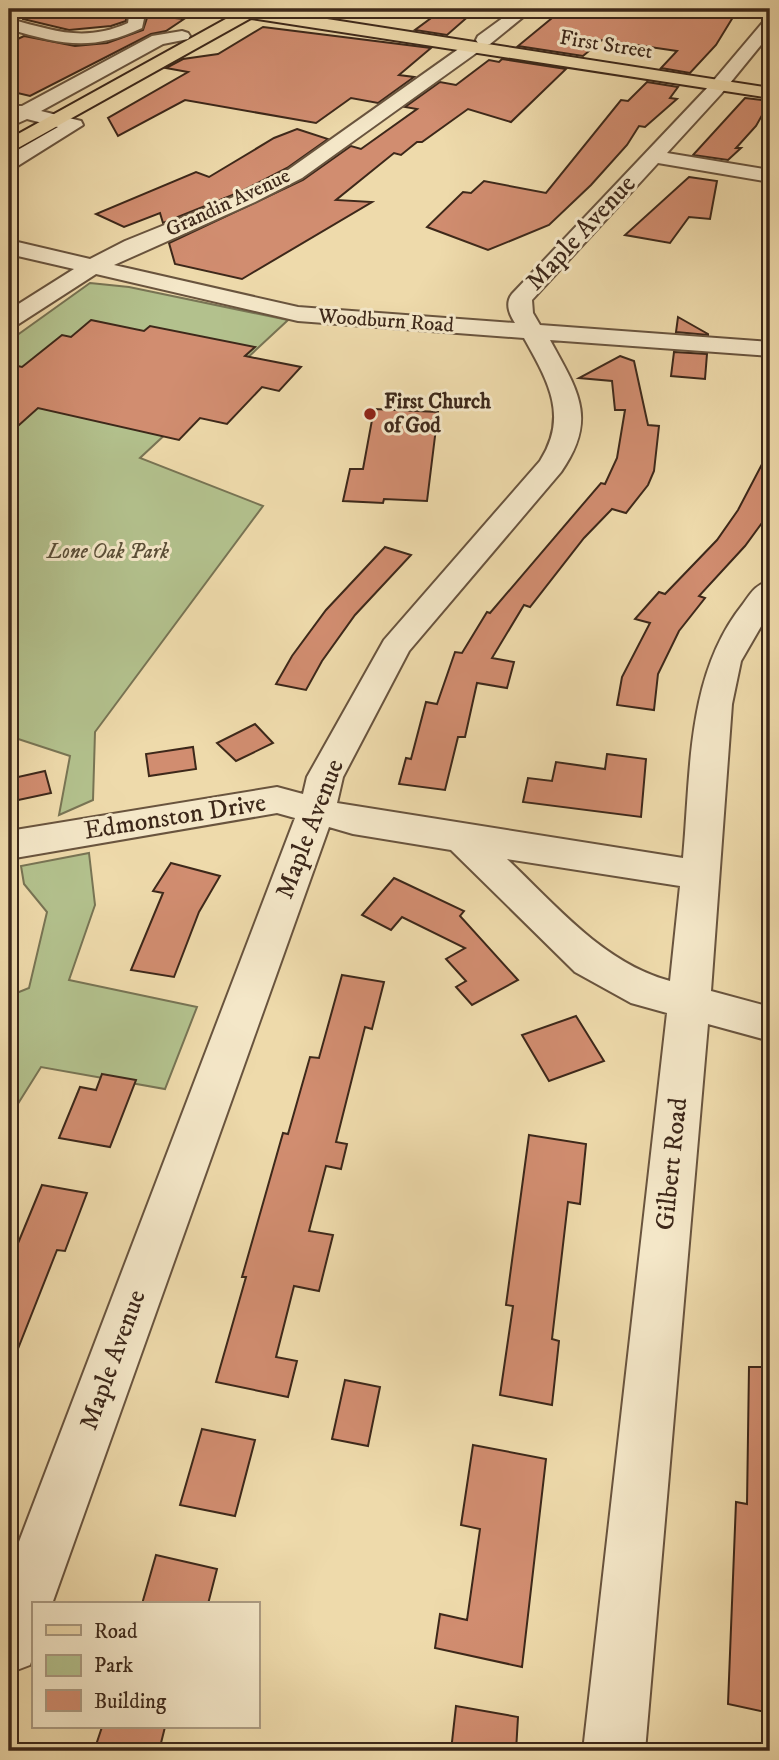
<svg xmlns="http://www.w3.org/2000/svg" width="779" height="1760" viewBox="0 0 779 1760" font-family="'IM FELL DW Pica',serif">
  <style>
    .green { fill: #b3c18d; stroke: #787454; stroke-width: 2 }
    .building { fill: #d18d70; stroke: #3d281a; stroke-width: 2 }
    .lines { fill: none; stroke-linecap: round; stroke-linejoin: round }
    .minor-casing { stroke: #69543e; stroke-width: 4 }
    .major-casing { stroke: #3d281a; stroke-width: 4 }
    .minor { fill: #f4e7c8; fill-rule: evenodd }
    .major { fill: #eedaab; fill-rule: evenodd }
    .poi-dot { fill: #8f2418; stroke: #f4e7c8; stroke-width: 2.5 }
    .labels { text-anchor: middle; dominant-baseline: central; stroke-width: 6; stroke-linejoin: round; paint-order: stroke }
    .far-street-label { font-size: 21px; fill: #3d281a; stroke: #f4e7c8 }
    .far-poi-label { font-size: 21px; font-weight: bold; fill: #3d281a; stroke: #f4e7c8; text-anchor: start }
    .far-park-label { font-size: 21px; font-style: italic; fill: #5a4e37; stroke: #f4e7c8 }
    .street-label { font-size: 26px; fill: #3d281a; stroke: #f4e7c8 }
  </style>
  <rect width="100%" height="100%" fill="#eedaab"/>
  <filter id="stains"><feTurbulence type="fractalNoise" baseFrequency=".00286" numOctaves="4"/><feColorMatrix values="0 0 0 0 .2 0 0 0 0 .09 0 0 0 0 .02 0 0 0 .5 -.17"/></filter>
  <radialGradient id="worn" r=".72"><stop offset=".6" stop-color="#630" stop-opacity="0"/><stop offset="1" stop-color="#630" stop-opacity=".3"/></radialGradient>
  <g class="green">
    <polygon points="90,283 129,287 288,320 140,458 263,506 95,732 93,800 59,815 70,756 9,736 9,341"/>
    <polygon points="89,853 95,905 69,980 197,1007 165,1089 41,1067 9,1118 9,996 29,988 47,912 24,884 21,866"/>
  </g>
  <g class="building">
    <polygon points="24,9 97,9 117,11 126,17 126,21 111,26 69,30 23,19"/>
    <polygon points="563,9 738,9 716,45 690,73 661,68 677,51 602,40 583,56 518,46"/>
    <polygon points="442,10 471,14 447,35 415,30"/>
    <polygon points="148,15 184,19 166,31 151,34 30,96 9,91 9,43 24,36 75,46 107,43 143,30"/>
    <polygon points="263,27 431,48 399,75 414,77 378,103 351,98 316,123 185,100 118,136 108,118 188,72 166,68 183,59 218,54"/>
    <polygon points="502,59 566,69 511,122 468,109 422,142 417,142 401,155 394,153 336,200 372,202 242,279 175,264 169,243 303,180 351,146 361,149 417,109 405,107 440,82 456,85 489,60 499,62"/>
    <polygon points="647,82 678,87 670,98 677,99 645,127 639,126 627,145 591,185 549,225 488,250 427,227 463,192 471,193 484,181 546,193 621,100 628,101"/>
    <polygon points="745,98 770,101 756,126 736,148 741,148 728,160 693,155"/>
    <polygon points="297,129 328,139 287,168 240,192 163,223 160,213 124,227 96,214 196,172 209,177 274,138"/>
    <polygon points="689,177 717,181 710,219 689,217 670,243 625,235"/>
    <polygon points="678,317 708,334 708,335 676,332"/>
    <polygon points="91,320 144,331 150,326 255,347 245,356 301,367 279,391 262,387 227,424 200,418 179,440 38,408 9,434 9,364 22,367 62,335 71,337"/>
    <polygon points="674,352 707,354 705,379 671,376"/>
    <polygon points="620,356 634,361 648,425 659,426 654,471 648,485 626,513 612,509 584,538 530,607 524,605 492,658 514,662 507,688 477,683 465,737 458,737 445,790 399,784 406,758 411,759 426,702 437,704 455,652 462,653 487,612 490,613 601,483 605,484 617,458 625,410 615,410 612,381 579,378"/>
    <polygon points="374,409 438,412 427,501 384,499 383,503 343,501 350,469 363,469"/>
    <polygon points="770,449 770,512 745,546 699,596 705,598 679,631 658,674 654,710 617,705 622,677 650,623 635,619 659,592 665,594 717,540 738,510"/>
    <polygon points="385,547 411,555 355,615 322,661 306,690 276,684 292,656 326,610"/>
    <polygon points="255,724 273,743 236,761 217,743"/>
    <polygon points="193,747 196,769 149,776 146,754"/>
    <polygon points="607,754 646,759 641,817 523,802 528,778 552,781 556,762 605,769"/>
    <polygon points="45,771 51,793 9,802 9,779"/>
    <polygon points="171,863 220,876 199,912 174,977 131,970 163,893 153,891"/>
    <polygon points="394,878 464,911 460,916 518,980 472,1005 456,987 466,981 446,959 465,948 402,917 391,930 362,915"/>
    <polygon points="342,975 384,982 372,1029 365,1027 336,1142 347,1144 341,1169 326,1166 309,1231 333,1235 319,1291 294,1286 276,1357 297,1361 288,1397 216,1382 246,1277 242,1277 283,1133 288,1134 310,1057 319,1058"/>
    <polygon points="576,1016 604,1061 549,1081 522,1035"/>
    <polygon points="102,1074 136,1080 110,1147 59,1138 80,1087 96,1090"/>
    <polygon points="529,1135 586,1144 580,1204 568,1202 552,1339 559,1341 552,1405 500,1395 513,1306 506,1305"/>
    <polygon points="42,1185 87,1193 65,1251 57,1250 10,1369 9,1265"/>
    <polygon points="749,1367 770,1367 770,1713 728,1704 736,1502 747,1504"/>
    <polygon points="345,1380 380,1387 368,1446 332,1439"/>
    <polygon points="202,1429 255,1440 235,1516 180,1505"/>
    <polygon points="473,1445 546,1459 522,1667 435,1648 440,1614 467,1620 480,1529 461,1525"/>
    <polygon points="156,1555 217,1569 208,1604 142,1604"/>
    <polygon points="456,1706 518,1717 516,1751 451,1751"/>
    <polygon points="102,1727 165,1727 159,1751 94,1751"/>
  </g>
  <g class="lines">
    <g class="minor-casing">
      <g id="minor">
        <path d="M118 9 143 11 145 14 142 28C91 52 60 44 9 29V19C54 30 83 43 128 23L129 16Z"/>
        <path d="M515 9H533L490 44H479L481 47 479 51 302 178 255 202 114 265 298 307 515 323C509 314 505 303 512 294L709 86 764 21 770 19V34L721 94 667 153 770 170V182L658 163 532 300 533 313 540 325 770 342V356L550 340C578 391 598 419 561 472L409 651 343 777 337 803 683 858C691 773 686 675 743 604 751 593 756 584 770 581V611L741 661 732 704 711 991 770 1007V1041L708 1024 645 1751H583L667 1013 631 1003 575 972 451 850 353 834 329 827 52 1604H33V1656L30 1665 9 1673V1568L295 818 277 813 9 859V831L277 787 303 794 307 777 384 640 540 461C569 416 548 381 524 338L298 321 96 274 17 325 9 327V310L74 269 9 254V240L90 259 125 241 241 194 288 170 467 43H478L476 40 478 36ZM507 859 680 886 670 981C603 963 556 905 507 859Z"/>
        <polygon points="182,31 188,33 190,36 188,39 163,44 41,111 81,121 83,125 16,167 9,169 9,155 58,127 27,119 9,127 9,106 22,106 152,36"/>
      </g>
    </g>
    <g class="major-casing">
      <polygon id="major" points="219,9 263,9 770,88 770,98 251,18 9,153 9,139 233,15 221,12"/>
    </g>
    <use href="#minor" class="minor"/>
    <use href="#major" class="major"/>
  </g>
  <circle class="poi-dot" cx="370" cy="414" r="7"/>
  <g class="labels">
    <g class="far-street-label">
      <text transform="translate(606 45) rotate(9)">First Street</text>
      <text transform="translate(228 203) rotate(-25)">Grandin Avenue</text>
      <text transform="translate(386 321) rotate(4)">Woodburn Road</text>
    </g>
    <g class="far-poi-label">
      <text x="384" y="402">First Church<tspan x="384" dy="24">of God</tspan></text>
    </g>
    <g class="far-park-label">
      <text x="108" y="552">Lone Oak Park</text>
    </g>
    <g class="street-label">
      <text transform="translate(581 233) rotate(-47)">Maple Avenue</text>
      <text transform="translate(175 817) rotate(-9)">Edmonston Drive</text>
      <text transform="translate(310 829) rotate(-69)">Maple Avenue</text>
      <text transform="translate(672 1164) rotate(-84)">Gilbert Road</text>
      <text transform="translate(113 1360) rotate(-70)">Maple Avenue</text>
    </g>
  </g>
  <rect width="779" height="1760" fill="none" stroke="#eedaab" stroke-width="35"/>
  <rect x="10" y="10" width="758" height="1739" fill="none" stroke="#3d281a" stroke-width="3.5"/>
  <rect x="18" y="18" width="744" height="1725" fill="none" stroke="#3d281a" stroke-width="2"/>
  <rect x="32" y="1602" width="228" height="126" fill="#f4e7c8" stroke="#ab9b82" stroke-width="2"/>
  <rect x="46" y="1625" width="35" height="10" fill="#eedaab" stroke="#ab9b82" stroke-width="2"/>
  <text x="94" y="1638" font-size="21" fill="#3d281a">Road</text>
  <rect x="46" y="1655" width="35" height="21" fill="#b3c18d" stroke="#ab9b82" stroke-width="2"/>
  <text x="94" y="1672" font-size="21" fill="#3d281a">Park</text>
  <rect x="46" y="1690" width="35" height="21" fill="#d18d70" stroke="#ab9b82" stroke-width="2"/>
  <text x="94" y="1708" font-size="21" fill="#3d281a">Building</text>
  <rect width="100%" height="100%" filter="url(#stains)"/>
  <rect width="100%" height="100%" fill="url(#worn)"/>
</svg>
